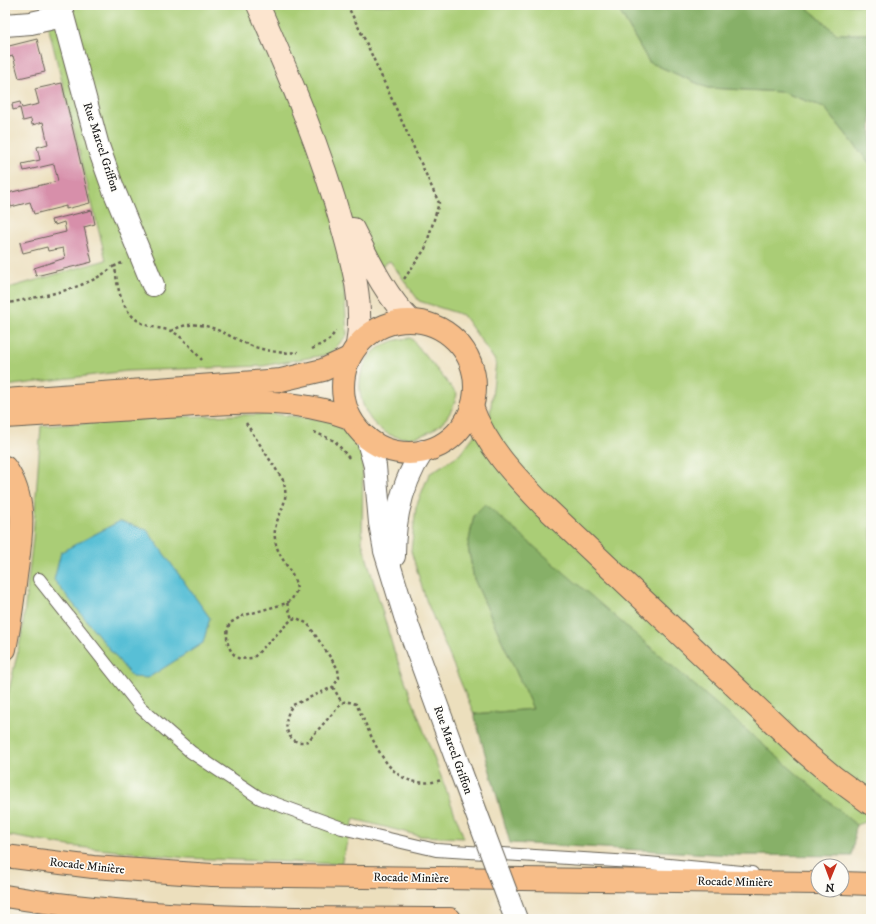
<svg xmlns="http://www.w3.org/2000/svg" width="876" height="924" viewBox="0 0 876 924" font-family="'IM FELL DW Pica',serif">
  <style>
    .green { fill: #aacd76; stroke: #637449 }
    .forest { fill: #87b067; stroke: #526642 }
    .water { fill: #58bfd6; stroke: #3a6e79 }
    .building { fill: #d78faa }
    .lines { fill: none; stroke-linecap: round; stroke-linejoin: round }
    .service-casing { stroke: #656054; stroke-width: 14 }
    .minor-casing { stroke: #656054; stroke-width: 24 }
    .secondary-casing { stroke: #656054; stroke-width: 24 }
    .primary-casing { stroke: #656054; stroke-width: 24 }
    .motorway-casing { stroke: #656054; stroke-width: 24 }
    .path { stroke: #656054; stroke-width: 2.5; stroke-dasharray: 3 3; stroke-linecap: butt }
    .service { stroke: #fff; stroke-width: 12 }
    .minor { stroke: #fff; stroke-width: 22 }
    .secondary { stroke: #fce5cf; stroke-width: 22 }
    .primary { stroke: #f7bd88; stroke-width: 22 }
    .motorway { stroke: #f7bd88; stroke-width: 22 }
    .minor-bridge-casing { stroke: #656054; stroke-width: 24; stroke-linecap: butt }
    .minor-bridge { stroke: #fff; stroke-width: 22 }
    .labels { text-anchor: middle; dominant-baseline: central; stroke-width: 3; stroke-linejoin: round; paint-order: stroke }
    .street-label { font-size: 12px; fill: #1c1c1c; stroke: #fdfcf7 }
  </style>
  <rect width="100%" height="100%" fill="#fdfcf7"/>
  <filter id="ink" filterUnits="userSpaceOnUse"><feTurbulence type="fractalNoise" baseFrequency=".025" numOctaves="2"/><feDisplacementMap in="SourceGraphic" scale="8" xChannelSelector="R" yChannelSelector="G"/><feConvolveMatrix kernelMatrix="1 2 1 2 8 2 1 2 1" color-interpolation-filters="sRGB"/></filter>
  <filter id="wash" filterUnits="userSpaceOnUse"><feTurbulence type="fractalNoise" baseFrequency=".012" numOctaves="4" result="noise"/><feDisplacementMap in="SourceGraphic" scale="16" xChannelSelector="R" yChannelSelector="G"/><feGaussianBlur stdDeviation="0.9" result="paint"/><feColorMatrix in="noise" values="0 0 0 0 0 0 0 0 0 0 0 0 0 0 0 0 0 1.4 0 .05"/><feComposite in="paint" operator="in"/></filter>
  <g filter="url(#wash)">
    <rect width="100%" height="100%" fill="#ecdfbd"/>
    <g class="green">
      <polygon points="43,5 616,5 649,62 708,88 782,92 824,107 871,165 871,820 856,825 474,515 468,546 474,579 533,709 474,714 426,600 411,551 416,507 429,474 460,454 490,415 496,362 463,315 419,301 390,261 344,286 347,335 330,354 263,366 127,371 5,386 5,289 106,260"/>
      <polygon points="804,5 871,5 871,34 837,34"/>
      <path d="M411 338 457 394C453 412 444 425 427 433 359 463 325 343 411 338Z"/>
      <polygon points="274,414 327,420 351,434 363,454 362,542 394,651 464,838 420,836 354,819 341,864 187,858 69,846 5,835 5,708 22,633 33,538 41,426 172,417"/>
    </g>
    <g class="forest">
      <polygon points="616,5 804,5 837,34 871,34 871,165 824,107 782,92 708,88 649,62"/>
      <polygon points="485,504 856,825 852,856 732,855 510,843 474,714 533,709 474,579 468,546 474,515"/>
    </g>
    <polygon class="water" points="120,521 147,530 210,618 203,643 148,678 132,677 54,580 61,552"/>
    <g id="blocks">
      <g class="building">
        <polygon points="37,39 45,72 19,78 13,56 5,58 5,47"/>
        <polygon points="62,83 90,203 66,209 66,206 34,214 30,202 11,207 8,193 58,181 54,164 24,171 22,164 40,160 37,147 48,144 43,122 32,125 31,119 23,121 20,108 13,110 12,104 20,102 22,108 39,104 35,89"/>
        <polygon points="92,210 95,224 84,227 92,262 36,276 34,268 65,258 63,248 48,251 47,247 23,253 20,243 66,232 64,222 55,225 55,223 52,224 51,220"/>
      </g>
    </g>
  </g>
  <g filter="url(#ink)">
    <use href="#blocks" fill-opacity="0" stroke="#656054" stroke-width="1"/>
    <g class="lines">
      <g class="service-casing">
        <polyline id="service" points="39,579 141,708 191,752 260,798 342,828 436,850 648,863 752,873"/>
      </g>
      <g class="minor-casing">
        <g id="minor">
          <polyline points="60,5 98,146 113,188 153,285"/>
          <polyline points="5,25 31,23 63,16"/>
          <polyline points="367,438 375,466 380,523 385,551 408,626 461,772"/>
          <path d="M394 556C394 518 402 482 423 451"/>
        </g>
      </g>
      <g class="secondary-casing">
        <g id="secondary">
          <path d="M258 5C290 77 321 150 342 226 353 265 364 304 357 345"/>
          <path d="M353 229C370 262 385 295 411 321"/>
        </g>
      </g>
      <g class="primary-casing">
        <g id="primary">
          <circle cx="409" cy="387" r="66"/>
          <polyline points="5,400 281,380 323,370 349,358"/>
          <path d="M5 417C59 414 112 410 166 407 229 403 289 395 350 418"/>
        </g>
      </g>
      <g class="motorway-casing">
        <g id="motorway">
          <path d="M472 407C486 446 514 475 543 505L803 751 834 777 871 804"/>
          <path d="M5 467C29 500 21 539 16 576 13 601 10 625 5 649"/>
          <polyline points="5,856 93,867 212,875 818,883"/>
          <polyline points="842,883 871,884"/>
          <path d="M5 896C151 921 302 918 450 919"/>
        </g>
      </g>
      <g class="path">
        <polyline points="347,5 365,40 439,203 425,249 404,279"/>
        <path d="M122 263 115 266C117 287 121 314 144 324 152 328 162 328 171 331 184 337 193 350 202 360"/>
        <path d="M5 304C42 295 85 291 114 266"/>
        <path d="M171 331C202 314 223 335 252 346 267 351 282 354 298 352"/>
        <polyline points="312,349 329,340 336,331"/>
        <path d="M246 423 283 480C292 507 272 516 275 539 277 558 295 571 297 590L292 599 287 603 242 616 230 623C224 636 227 652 240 659L253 658 292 619 297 618 308 624 338 669 339 678 333 687 293 705C281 719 285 748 308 741L342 703 346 701 356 704C376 742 387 795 442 780"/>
        <polyline points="314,432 335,441 349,458"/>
        <polyline points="287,603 292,619"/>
        <polyline points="333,687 342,703"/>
      </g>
      <use href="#service" class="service"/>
      <use href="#minor" class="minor"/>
      <use href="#secondary" class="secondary"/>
      <use href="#primary" class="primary"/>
      <use href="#motorway" class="motorway"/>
      <g class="minor-bridge-casing">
        <polyline id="minor-bridge" points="461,772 516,919"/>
      </g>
      <use href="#minor-bridge" class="minor-bridge"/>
    </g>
  </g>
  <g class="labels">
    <g class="street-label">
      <text transform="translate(101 147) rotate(72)">Rue Marcel Griffon</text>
      <text transform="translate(453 750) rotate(70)">Rue Marcel Griffon</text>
      <text transform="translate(87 866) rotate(6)">Rocade Minière</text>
      <text transform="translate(411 878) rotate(1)">Rocade Minière</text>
      <text transform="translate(735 882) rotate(1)">Rocade Minière</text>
    </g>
  </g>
  <rect width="876" height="924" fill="none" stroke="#fdfcf7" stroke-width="20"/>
  <g transform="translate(830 878) rotate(181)"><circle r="19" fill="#fdfcf7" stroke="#a3a29f"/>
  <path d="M0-3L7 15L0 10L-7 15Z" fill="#c8321e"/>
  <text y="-6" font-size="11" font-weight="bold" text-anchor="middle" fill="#1c1c1c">N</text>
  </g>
</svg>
